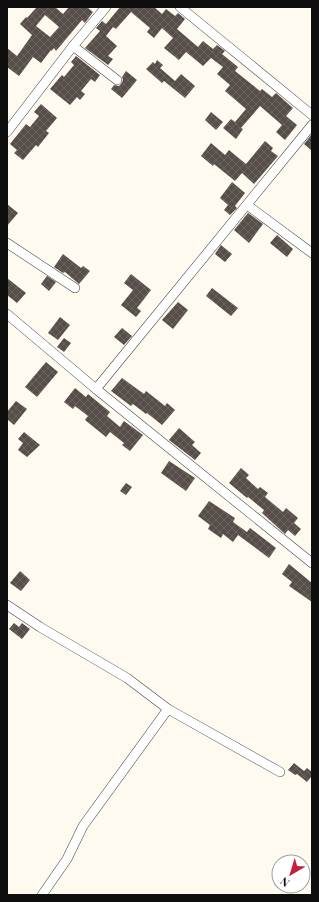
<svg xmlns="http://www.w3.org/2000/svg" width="319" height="902" viewBox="0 0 319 902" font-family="'Playfair Display',serif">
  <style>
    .building { fill: url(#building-cross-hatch); fill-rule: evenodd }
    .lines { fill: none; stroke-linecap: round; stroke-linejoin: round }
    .minor-casing { stroke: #414141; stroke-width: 10 }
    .minor { stroke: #fff; stroke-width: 9 }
  </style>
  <defs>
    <pattern id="building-cross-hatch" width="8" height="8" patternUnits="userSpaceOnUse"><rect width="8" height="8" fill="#574e4a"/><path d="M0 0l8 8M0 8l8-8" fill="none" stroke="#6a6360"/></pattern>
  </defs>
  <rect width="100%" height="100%" fill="#fffaef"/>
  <g class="building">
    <path d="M37 7H55L63 14 69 7H87L93 12 85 23 82 20 56 51 54 48 51 51V50L41 63 33 57 19 76 7 67V48L17 56 32 35 20 24 26 17 27 18ZM45 15 59 27 50 37 36 26Z"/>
    <polygon points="120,7 154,7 162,14 166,9 175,16 178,13 185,19 177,29 198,47 203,41 213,49 217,45 225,51 222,54 238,67 235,71 260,91 262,89 272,97 276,93 293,108 286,116 297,125 285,140 276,132 282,125 260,106 241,128 243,129 236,139 223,128 231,119 235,122 246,109 225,91 230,85 217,74 223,67 211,58 203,66 186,52 179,60 164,48 173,38 162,28 154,38 147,32 150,28 131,12 116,29 113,27 106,36 117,46 108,56 113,59 108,65 85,48 100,31 96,28 102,21 106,24"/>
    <polygon points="76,56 100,75 95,82 91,79 81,91 85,94 80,100 77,97 70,105 50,89 62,75 64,77 74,65 71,62"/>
    <polygon points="157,60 163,65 160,68 175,81 181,74 195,86 185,98 164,81 162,83 146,69 153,62 155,64"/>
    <polygon points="126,71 137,80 122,98 111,89 114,85 119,86 121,84 123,80 122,77"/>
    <polygon points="41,104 57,118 46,131 49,133 38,147 36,145 23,160 14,153 17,150 10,144 26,124 30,127 39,116 34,112"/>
    <polygon points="211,112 223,122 216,130 205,120"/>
    <polygon points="312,134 312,151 304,144"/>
    <polygon points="265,141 273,148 271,151 278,156 254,184 242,173 235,181 214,164 213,166 201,156 211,143 225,155 229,150 246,164"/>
    <polygon points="232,182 245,193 235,206 237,208 230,215 224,210 228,205 220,198"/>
    <polygon points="7,204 18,213 7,226"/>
    <polygon points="248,213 263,224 249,243 234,230"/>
    <polygon points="277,235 293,249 287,257 270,243"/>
    <polygon points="221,245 232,254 225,262 215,254"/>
    <polygon points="63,254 81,268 83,266 90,271 79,284 65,272 63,273 54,267"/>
    <polygon points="131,274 151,290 137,308 141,311 136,317 121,305 133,290 124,283"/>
    <polygon points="47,276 56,282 49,291 41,284"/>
    <polygon points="7,278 26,293 17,303 7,295"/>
    <polygon points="212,288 238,308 231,316 206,296"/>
    <polygon points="178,302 188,310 173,329 162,320"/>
    <polygon points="60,317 70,325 58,340 48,333"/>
    <polygon points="122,328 132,336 124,345 114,337"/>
    <polygon points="64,338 71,343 64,352 57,347"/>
    <polygon points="46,362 58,372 37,397 25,387"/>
    <polygon points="122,378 144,394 146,391 165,406 167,403 175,410 162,425 147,413 146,414 133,404 131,406 111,391"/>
    <polygon points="75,388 86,397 88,394 110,412 107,416 120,427 124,421 143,435 130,451 122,445 124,443 110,432 106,437 85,420 88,416 75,406 73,409 64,402"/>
    <polygon points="16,401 27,409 14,425 7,419 7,412"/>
    <polygon points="179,428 195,442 192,445 201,453 195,460 169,440"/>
    <polygon points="24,432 40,445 27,457 18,450 23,443 18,439"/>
    <polygon points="169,461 195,478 186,491 161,473"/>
    <polygon points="241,468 249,475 246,478 258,489 260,487 268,493 265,497 283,512 286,508 298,518 294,523 301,529 295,536 288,530 285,534 262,513 264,510 248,497 247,498 229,483"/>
    <polygon points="126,483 132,487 126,495 120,491"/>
    <polygon points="209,501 235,518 233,522 247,532 250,528 276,548 269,558 238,535 233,542 223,534 221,538 208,529 210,525 198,516"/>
    <polygon points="289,564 312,583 312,602 289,586 292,582 282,574"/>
    <polygon points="20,571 30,580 21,591 10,583"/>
    <polygon points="14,623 19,627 22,623 30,629 22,639 9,629"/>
    <polygon points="294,763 304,771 307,768 312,772 312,776 307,782 297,774 295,775 288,770"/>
  </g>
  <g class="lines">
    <g class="minor-casing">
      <g id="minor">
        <polyline points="180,7 312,115"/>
        <polyline points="73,46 117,80"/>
        <polyline points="7,132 73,46 106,7"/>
        <polyline points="247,205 312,253"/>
        <polyline points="7,243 75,288"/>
        <polyline points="7,314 96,389 312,563"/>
        <polyline points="96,389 312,125"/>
        <polyline points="7,605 40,627 127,678 168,709 280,772"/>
        <polyline points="42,895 67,859 83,826 168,709"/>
      </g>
    </g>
    <use href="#minor" class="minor"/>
  </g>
  <rect width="319" height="902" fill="none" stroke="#0e0e0e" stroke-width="16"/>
  <g transform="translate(291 874) rotate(218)"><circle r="19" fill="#ffffff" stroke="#9f9f9f"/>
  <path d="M0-3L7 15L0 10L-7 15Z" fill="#c51f3b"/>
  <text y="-6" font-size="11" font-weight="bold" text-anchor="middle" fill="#0e0e0e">N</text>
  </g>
</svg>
